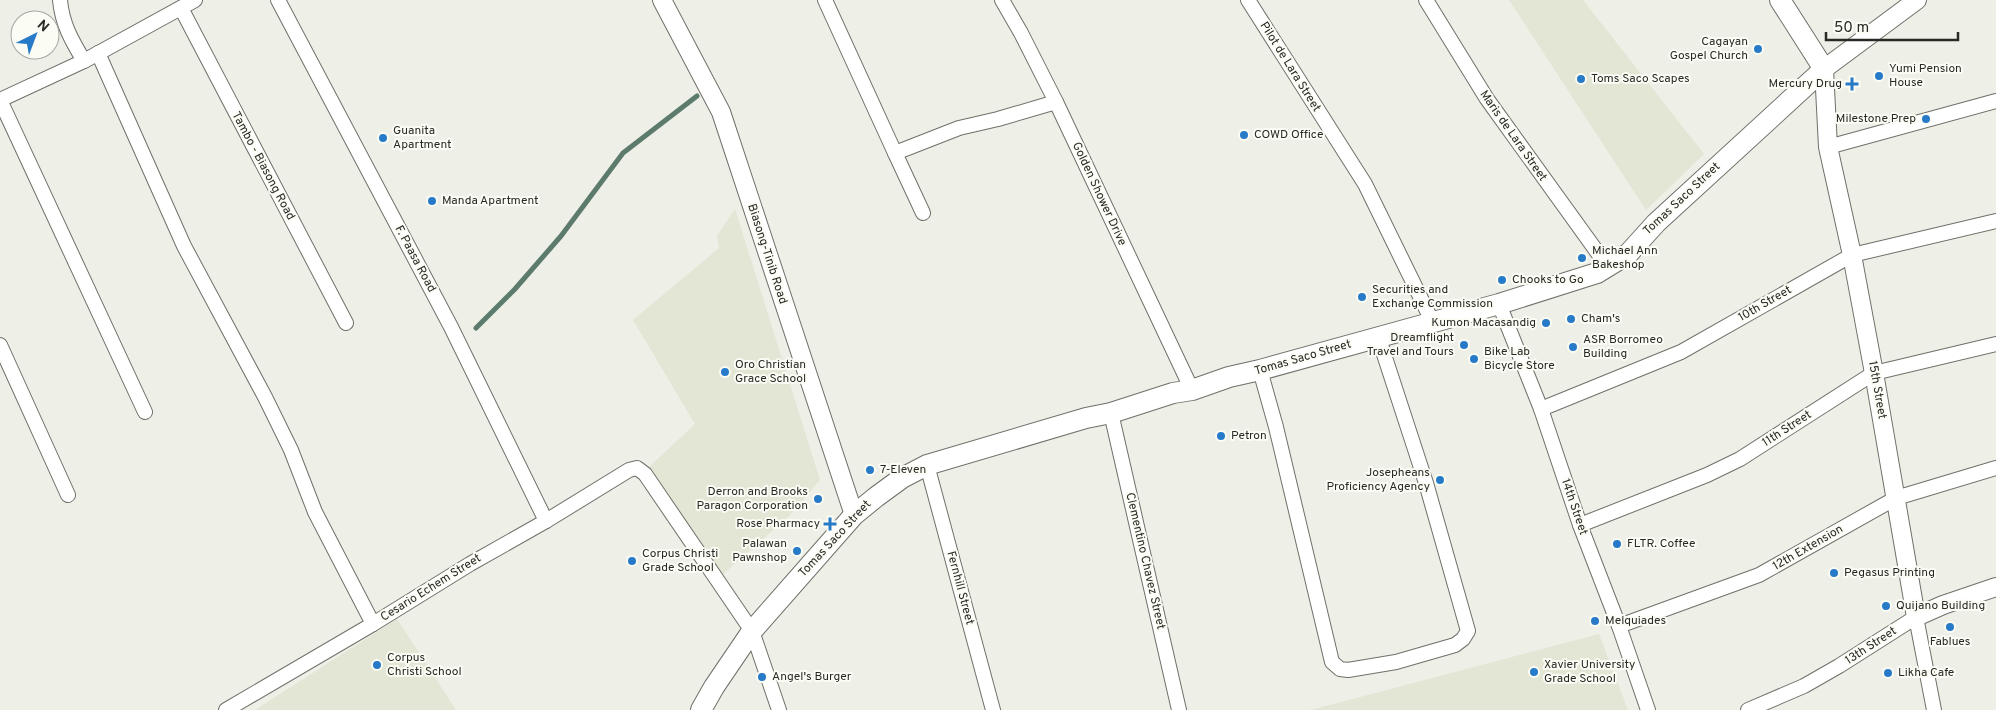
<svg xmlns="http://www.w3.org/2000/svg" width="1996" height="710" viewBox="0 0 1996 710" font-family="Overpass,sans-serif">
  <style>
    .built { fill: #e3e5d5 }
    .lines { fill: none; stroke-linecap: round; stroke-linejoin: round }
    .stream { stroke: #5c7b6d; stroke-width: 5 }
    .minor-casing { stroke: #6f7069; stroke-width: 16 }
    .tertiary-casing { stroke: #6f7069; stroke-width: 20 }
    .secondary-casing { stroke: #6f7069; stroke-width: 22 }
    .minor { stroke: #fff; stroke-width: 14 }
    .tertiary { stroke: #fff; stroke-width: 18 }
    .secondary { stroke: #fff; stroke-width: 20 }
    .poi-dot { fill: #267ac8; stroke: #fbfcf4; stroke-width: 2 }
    .labels { text-anchor: middle; dominant-baseline: central; stroke-width: 4; stroke-linejoin: round; paint-order: stroke }
    .poi-label { font-size: 12px; fill: #282825; stroke: #fbfcf4; text-anchor: start }
    .street-label { font-size: 12px; fill: #282825; stroke: #fbfcf4 }
  </style>
  <rect width="100%" height="100%" fill="#eeefe7"/>
  <g class="built">
    <polygon points="1509,0 1583,0 1704,154 1646,210"/>
    <polygon points="735,209 820,480 789,516 722,575 648,468 695,424 633,320 719,248 717,236"/>
    <polygon points="397,619 456,710 255,710"/>
    <polygon points="1599,634 1628,710 1311,710"/>
  </g>
  <g class="lines">
    <polyline class="stream" points="476,328 515,289 561,236 623,153 697,96"/>
    <g class="minor-casing">
      <g id="minor">
        <path d="M60 0C62 24 72 41 84 61"/>
        <polyline points="278,0 451,327 546,521"/>
        <polyline points="825,0 895,153 959,128 998,119 1056,102"/>
        <polyline points="1002,0 1021,33 1056,102 1192,390"/>
        <polyline points="1248,0 1365,184 1433,323"/>
        <polyline points="1426,0 1487,99 1608,267"/>
        <polyline points="181,8 346,323"/>
        <polyline points="98,53 184,246 265,397 291,450 315,512 373,624"/>
        <polyline points="0,100 145,412"/>
        <polyline points="0,100 84,61 195,0"/>
        <polyline points="1828,147 1996,101"/>
        <polyline points="895,153 923,213"/>
        <polyline points="1499,304 1541,409 1580,525 1619,626 1648,710"/>
        <polyline points="0,345 68,495"/>
        <polyline points="1260,370 1276,427 1332,662 1340,669 1348,670 1396,662 1455,645 1463,639 1468,631 1426,483 1378,336"/>
        <polyline points="1541,409 1681,352 1852,255 1996,221"/>
        <polyline points="1111,413 1179,710"/>
        <polyline points="927,465 993,710"/>
        <polyline points="1580,525 1707,475 1740,459 1874,373 1996,344"/>
        <polyline points="1619,626 1759,575 1896,498 1996,468"/>
        <polyline points="226,710 373,624 470,564 546,521 629,470 637,468 645,474 752,631 779,710"/>
        <polyline points="1748,710 1804,686 1839,666 1916,617 1934,710"/>
      </g>
    </g>
    <g class="tertiary-casing">
      <g id="tertiary">
        <polyline points="662,0 721,112 854,515"/>
        <polyline points="1917,0 1824,69 1828,147 1852,255 1874,373 1916,617 1943,605 1996,587"/>
      </g>
    </g>
    <g class="secondary-casing">
      <polyline id="secondary" points="701,710 714,687 752,631 854,515 876,497 902,478 927,465 1086,418 1111,413 1173,393 1192,390 1229,377 1260,370 1499,304 1597,273 1628,254 1656,223 1824,69 1780,0"/>
    </g>
    <use href="#minor" class="minor"/>
    <use href="#tertiary" class="tertiary"/>
    <use href="#secondary" class="secondary"/>
  </g>
  <g class="poi-dot">
    <circle cx="1758" cy="49" r="5"/>
    <circle cx="1879" cy="76" r="5"/>
    <circle cx="1581" cy="79" r="5"/>
    <path d="M1849.5 76.5h5v5h5v5h-5v5h-5v-5h-5v-5h5z"/>
    <circle cx="1926" cy="119" r="5"/>
    <circle cx="1244" cy="135" r="5"/>
    <circle cx="383" cy="138" r="5"/>
    <circle cx="432" cy="201" r="5"/>
    <circle cx="1582" cy="258" r="5"/>
    <circle cx="1502" cy="280" r="5"/>
    <circle cx="1362" cy="297" r="5"/>
    <circle cx="1571" cy="319" r="5"/>
    <circle cx="1546" cy="323" r="5"/>
    <circle cx="1464" cy="345" r="5"/>
    <circle cx="1573" cy="347" r="5"/>
    <circle cx="1474" cy="359" r="5"/>
    <circle cx="725" cy="372" r="5"/>
    <circle cx="1221" cy="436" r="5"/>
    <circle cx="870" cy="470" r="5"/>
    <circle cx="1440" cy="480" r="5"/>
    <circle cx="818" cy="499" r="5"/>
    <path d="M827.5 516.5h5v5h5v5h-5v5h-5v-5h-5v-5h5z"/>
    <circle cx="1617" cy="544" r="5"/>
    <circle cx="797" cy="551" r="5"/>
    <circle cx="632" cy="561" r="5"/>
    <circle cx="1834" cy="573" r="5"/>
    <circle cx="1886" cy="606" r="5"/>
    <circle cx="1595" cy="621" r="5"/>
    <circle cx="1950" cy="627" r="5"/>
    <circle cx="377" cy="665" r="5"/>
    <circle cx="1534" cy="672" r="5"/>
    <circle cx="1888" cy="673" r="5"/>
    <circle cx="762" cy="677" r="5"/>
  </g>
  <g class="labels">
    <g class="poi-label">
      <text x="1748" y="42" text-anchor="end">Cagayan<tspan x="1748" dy="14">Gospel Church</tspan></text>
      <text x="1889" y="69">Yumi Pension<tspan x="1889" dy="14">House</tspan></text>
      <text x="1591" y="79">Toms Saco Scapes</text>
      <text x="1842" y="84" text-anchor="end">Mercury Drug</text>
      <text x="1916" y="119" text-anchor="end">Milestone Prep</text>
      <text x="393" y="131">Guanita<tspan x="393" dy="14">Apartment</tspan></text>
      <text x="1254" y="135">COWD Office</text>
      <text x="442" y="201">Manda Apartment</text>
      <text x="1592" y="251">Michael Ann<tspan x="1592" dy="14">Bakeshop</tspan></text>
      <text x="1512" y="280">Chooks to Go</text>
      <text x="1372" y="290">Securities and<tspan x="1372" dy="14">Exchange Commission</tspan></text>
      <text x="1581" y="319">Cham's</text>
      <text x="1536" y="323" text-anchor="end">Kumon Macasandig</text>
      <text x="1454" y="338" text-anchor="end">Dreamflight<tspan x="1454" dy="14">Travel and Tours</tspan></text>
      <text x="1583" y="340">ASR Borromeo<tspan x="1583" dy="14">Building</tspan></text>
      <text x="1484" y="352">Bike Lab<tspan x="1484" dy="14">Bicycle Store</tspan></text>
      <text x="735" y="365">Oro Christian<tspan x="735" dy="14">Grace School</tspan></text>
      <text x="1231" y="436">Petron</text>
      <text x="880" y="470">7-Eleven</text>
      <text x="1430" y="473" text-anchor="end">Josepheans<tspan x="1430" dy="14">Proficiency Agency</tspan></text>
      <text x="808" y="492" text-anchor="end">Derron and Brooks<tspan x="808" dy="14">Paragon Corporation</tspan></text>
      <text x="820" y="524" text-anchor="end">Rose Pharmacy</text>
      <text x="787" y="544" text-anchor="end">Palawan<tspan x="787" dy="14">Pawnshop</tspan></text>
      <text x="1627" y="544">FLTR. Coffee</text>
      <text x="642" y="554">Corpus Christi<tspan x="642" dy="14">Grade School</tspan></text>
      <text x="1844" y="573">Pegasus Printing</text>
      <text x="1896" y="606">Quijano Building</text>
      <text x="1605" y="621">Melquiades</text>
      <text x="1950" y="642" text-anchor="middle">Fablues</text>
      <text x="387" y="658">Corpus<tspan x="387" dy="14">Christi School</tspan></text>
      <text x="1544" y="665">Xavier University<tspan x="1544" dy="14">Grade School</tspan></text>
      <text x="1898" y="673">Likha Cafe</text>
      <text x="772" y="677">Angel's Burger</text>
    </g>
    <g class="street-label">
      <text transform="translate(1290 67) rotate(58)">Pilot de Lara Street</text>
      <text transform="translate(1513 136) rotate(55)">Maris de Lara Street</text>
      <text transform="translate(263 166) rotate(62)">Tambo - Biasong Road</text>
      <text transform="translate(1099 194) rotate(65)">Golden Shower Drive</text>
      <text transform="translate(1682 199) rotate(-43)">Tomas Saco Street</text>
      <text transform="translate(767 254) rotate(72)">Biasong-Tinib Road</text>
      <text transform="translate(415 259) rotate(62)">F. Paasa Road</text>
      <text transform="translate(1765 304) rotate(-30)">10th Street</text>
      <text transform="translate(1303 358) rotate(-16)">Tomas Saco Street</text>
      <text transform="translate(1877 390) rotate(80)">15th Street</text>
      <text transform="translate(1787 429) rotate(-33)">11th Street</text>
      <text transform="translate(1574 507) rotate(71)">14th Street</text>
      <text transform="translate(835 539) rotate(-47)">Tomas Saco Street</text>
      <text transform="translate(1808 548) rotate(-30)">12th Extension</text>
      <text transform="translate(1145 561) rotate(77)">Clementino Chavez Street</text>
      <text transform="translate(431 588) rotate(-32)">Cesario Echem Street</text>
      <text transform="translate(960 588) rotate(75)">Fernhill Street</text>
      <text transform="translate(1871 646) rotate(-33)">13th Street</text>
    </g>
  </g>
  <g transform="translate(35 35) rotate(42)"><circle r="24" fill="#fbfcf4" stroke="#a7a7a1"/>
  <path d="M0-4L9 19L0 12L-9 19Z" fill="#267ac8"/>
  <text y="-8" font-size="14" font-weight="bold" text-anchor="middle" fill="#282825">N</text>
  </g>
  <path d="M1826 32v8h132v-8" fill="none" stroke="#282825" stroke-width="2.5"/>
  <text x="1834" y="32" font-size="15" fill="#282825" stroke="#fbfcf4" stroke-width="4" paint-order="stroke">50 m</text>
</svg>
